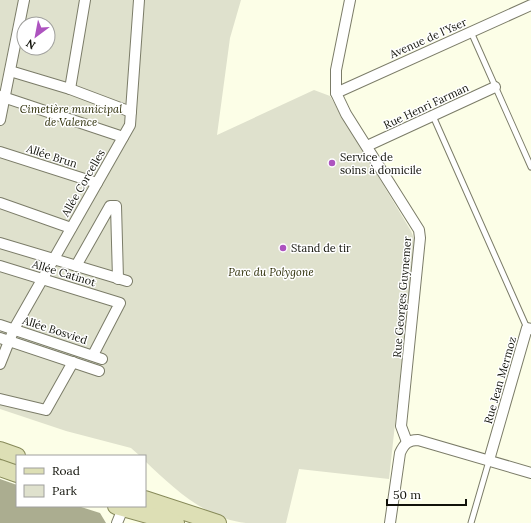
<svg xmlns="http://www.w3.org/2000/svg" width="531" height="523" viewBox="0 0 531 523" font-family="Lora,serif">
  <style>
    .green { fill: #dfe1cd; fill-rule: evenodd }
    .water { fill: #abad90 }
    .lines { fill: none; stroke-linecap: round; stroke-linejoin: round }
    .lane-casing { stroke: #7b7c68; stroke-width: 7 }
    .street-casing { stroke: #7b7c68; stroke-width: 12 }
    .primary-casing { stroke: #878a59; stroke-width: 18 }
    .lane { stroke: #fff; stroke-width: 5 }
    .street { stroke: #fff; stroke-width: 10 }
    .primary { stroke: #dddfb5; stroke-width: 16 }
    .poi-dot { fill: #ad53bf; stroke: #fff; stroke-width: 1.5 }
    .labels { text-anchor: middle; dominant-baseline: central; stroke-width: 3; stroke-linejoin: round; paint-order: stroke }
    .street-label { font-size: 11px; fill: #11120a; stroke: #fff }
    .park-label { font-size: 11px; font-style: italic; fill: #2e2f08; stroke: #fff }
    .poi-label { font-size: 11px; fill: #11120a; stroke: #fff; text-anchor: start }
  </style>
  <rect width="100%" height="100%" fill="#fcfee7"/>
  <path class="green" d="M0 0H241L230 38 217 135 314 90 330 96 411 231 415 241 389 479 299 469 286 523C273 523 259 523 246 523 206 519 172 487 145 461V456H140L131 448 66 431 0 409ZM24 24H48V48H24Z"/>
  <polygon class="water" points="0,479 17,485 17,506 78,506 100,513 106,523 0,523"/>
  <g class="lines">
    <g class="lane-casing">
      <g id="lane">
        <polyline points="471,32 531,167"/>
        <polyline points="433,116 527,328"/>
        <polyline points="471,523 489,461"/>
      </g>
    </g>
    <g class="street-casing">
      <g id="street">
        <polyline points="350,0 336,70 336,93 346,114 419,230 420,238 401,426 407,442"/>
        <polyline points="10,71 70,89 131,112"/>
        <polyline points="70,89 85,0"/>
        <polyline points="336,93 531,5"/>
        <polyline points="0,96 123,137"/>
        <polyline points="0,120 24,0"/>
        <polyline points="367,146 495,87"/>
        <polyline points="0,152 97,183"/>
        <polyline points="0,203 71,228"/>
        <polyline points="0,243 127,281"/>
        <polyline points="0,266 120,303 93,355"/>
        <polyline points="76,266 110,206 116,206 118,279"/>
        <polyline points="0,325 102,359"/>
        <polyline points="0,338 99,371"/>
        <polyline points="0,364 14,329 130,125 139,0"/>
        <polyline points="0,399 46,410 73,362"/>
        <polyline points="489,460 527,328 531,329"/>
        <polyline points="117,523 124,506"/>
        <path d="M390 523 400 453C404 444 408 440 418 440L531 473"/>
      </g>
    </g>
    <g class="primary-casing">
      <g id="primary">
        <polyline points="0,450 17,456"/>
        <polyline points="0,468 17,474"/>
        <polyline points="145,499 218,523"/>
        <polyline points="116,506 176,523"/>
      </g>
    </g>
    <use href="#lane" class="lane"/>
    <use href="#street" class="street"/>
    <use href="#primary" class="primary"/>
  </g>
  <g class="poi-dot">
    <circle cx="332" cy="163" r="4"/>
    <circle cx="283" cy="248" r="4"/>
  </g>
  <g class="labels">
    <g class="street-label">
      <text transform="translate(428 38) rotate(-24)">Avenue de l'Yser</text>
      <text transform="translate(426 106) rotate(-25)">Rue Henri Farman</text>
      <text transform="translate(52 156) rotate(18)">Allée Brun</text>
      <text transform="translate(83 183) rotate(-60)">Allée Corcelles</text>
      <text transform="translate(64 273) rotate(17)">Allée Catinot</text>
      <text transform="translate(402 297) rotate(-85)">Rue Georges Guynemer</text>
      <text transform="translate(55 330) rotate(18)">Allée Bosvied</text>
      <text transform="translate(500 380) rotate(-74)">Rue Jean Mermoz</text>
    </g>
    <g class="park-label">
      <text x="71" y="109">Cimetière municipal<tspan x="71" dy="13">de Valence</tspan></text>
      <text x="271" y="272">Parc du Polygone</text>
    </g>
    <g class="poi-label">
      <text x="340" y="157">Service de<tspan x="340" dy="13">soins à domicile</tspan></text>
      <text x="291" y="248">Stand de tir</text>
    </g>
  </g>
  <rect x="16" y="455" width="130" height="52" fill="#ffffff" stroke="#a0a09d"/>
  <rect x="24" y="468" width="20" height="6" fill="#dddfb5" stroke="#a0a09d"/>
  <text x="52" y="475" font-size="12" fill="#11120a">Road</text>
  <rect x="24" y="485" width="20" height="12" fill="#dfe1cd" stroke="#a0a09d"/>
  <text x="52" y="495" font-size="12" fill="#11120a">Park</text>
  <g transform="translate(36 36) rotate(212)"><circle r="19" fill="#ffffff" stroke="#a0a09d"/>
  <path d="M0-3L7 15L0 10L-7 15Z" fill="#ad53bf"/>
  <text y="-6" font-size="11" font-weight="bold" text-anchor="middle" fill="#11120a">N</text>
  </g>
  <path d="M387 499v6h79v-6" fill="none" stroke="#11120a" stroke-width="2"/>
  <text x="393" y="499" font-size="12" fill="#11120a" stroke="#ffffff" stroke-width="3" paint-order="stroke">50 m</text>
</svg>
